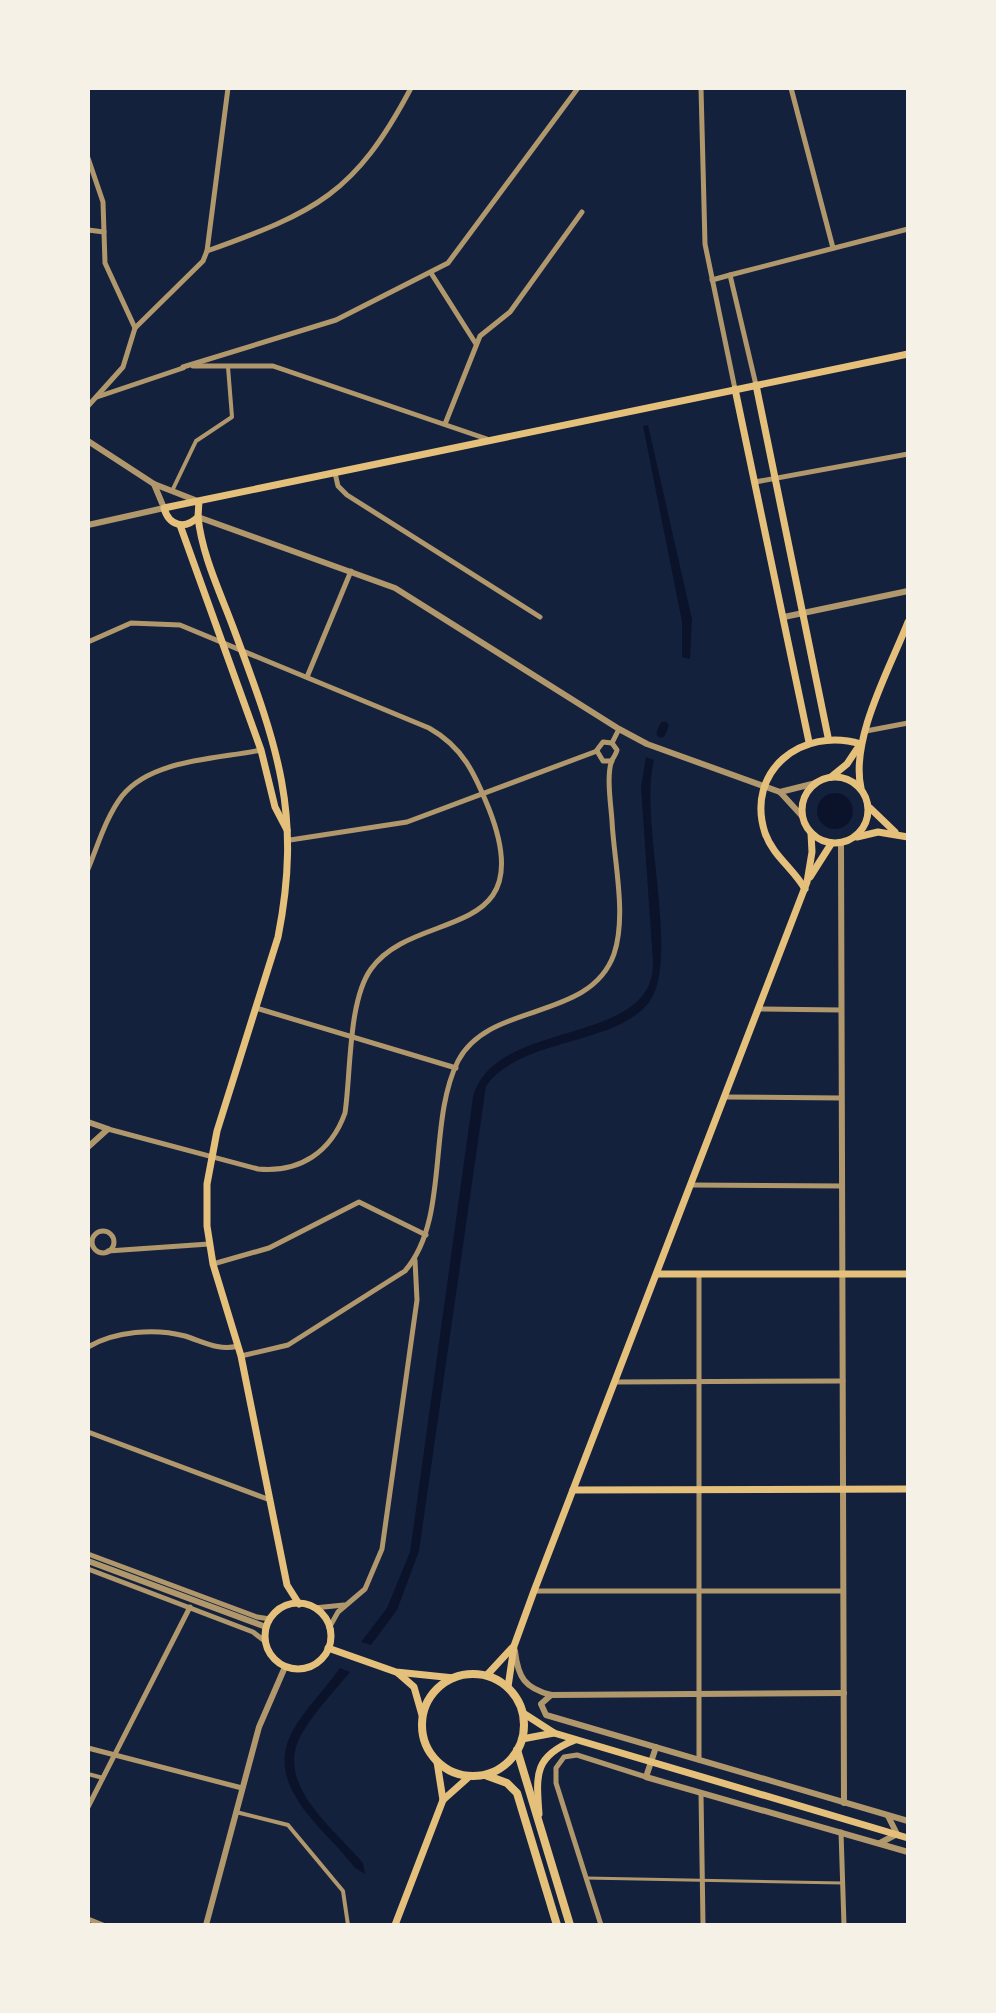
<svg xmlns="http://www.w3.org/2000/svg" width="996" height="2013" viewBox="0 0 996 2013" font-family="Roboto,sans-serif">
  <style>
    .water { fill: #0b132b }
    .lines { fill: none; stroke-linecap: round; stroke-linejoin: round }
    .canal { stroke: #0b132b; stroke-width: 9 }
    .service { stroke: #b1986c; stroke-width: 3 }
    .pedestrian { stroke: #b1986c; stroke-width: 4 }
    .minor { stroke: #b1986c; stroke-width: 5 }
    .tertiary { stroke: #b1986c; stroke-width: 6 }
    .secondary { stroke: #e5c07b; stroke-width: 7 }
    .trunk { stroke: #e5c07b; stroke-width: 8 }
  </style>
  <rect width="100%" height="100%" fill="#14213d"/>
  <g class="water">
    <polygon points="648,425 692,619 690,659 682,657 682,622 643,426"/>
    <path d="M646 757 654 760C638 821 683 964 647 1005 610 1046 521 1038 486 1086L419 1551 397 1610 371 1645 361 1642 387 1608 410 1552 473 1097C494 1017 654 1048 653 963L641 787Z"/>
    <circle cx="835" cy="811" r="18"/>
    <path d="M340 1668 350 1672C334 1692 312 1714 300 1737 275 1786 336 1830 363 1863L365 1874 355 1868C326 1829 263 1788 292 1732 304 1710 325 1689 340 1668Z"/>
  </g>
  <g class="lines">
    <polyline class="canal" points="661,733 664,726"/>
    <polyline class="service" points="586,1878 842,1883"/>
    <g class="pedestrian">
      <polyline points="172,491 196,441 232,417 228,367"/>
      <polyline points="88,1774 103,1778"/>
      <polyline points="236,1812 288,1825 343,1891 348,1925"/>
    </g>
    <g class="minor">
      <polyline points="701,88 705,244 735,389"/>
      <polyline points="791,88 833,248"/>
      <polyline points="88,158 103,202 105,263 135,328"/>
      <polyline points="88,230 104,232"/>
      <path d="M207 251C316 212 355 194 411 88"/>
      <polyline points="431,273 476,344"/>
      <polyline points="730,275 908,229"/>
      <polyline points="712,280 730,275 756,385"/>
      <polyline points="193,366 273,366 487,439"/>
      <polyline points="183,367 336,320 448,263 578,88"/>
      <polyline points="97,397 183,368"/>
      <polyline points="88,406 123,367 135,328 203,261 207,251 228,88"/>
      <polyline points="445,424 480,336 510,312 582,212"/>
      <polyline points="335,473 338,486 347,495 540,617"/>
      <polyline points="755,482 908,454"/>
      <path d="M88 642 131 623 180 625 429 728C463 747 475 774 489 809 542 944 415 907 371 969 348 1001 351 1073 345 1113 331 1152 300 1173 258 1169L108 1129"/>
      <polyline points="307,677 351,571"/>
      <polyline points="866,731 908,723"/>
      <polyline points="612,743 619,729"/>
      <polyline points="597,750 603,742 612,743"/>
      <polyline points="597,751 603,761 612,761"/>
      <polyline points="290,840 407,822 597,751"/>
      <path d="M88 869C98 845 106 817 122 796 151 759 218 759 261 750"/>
      <polyline points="256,1008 456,1068"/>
      <polyline points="758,1009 841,1010"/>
      <polyline points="725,1097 841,1098"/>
      <polyline points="690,1185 842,1186"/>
      <circle cx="103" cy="1242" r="11"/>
      <polyline points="108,1251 209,1244"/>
      <polyline points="213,1264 269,1248 359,1202 426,1235"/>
      <polyline points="699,1274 699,1760"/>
      <path d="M88 1347C115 1331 155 1328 185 1336 204 1342 219 1351 238 1346"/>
      <path d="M241 1356 288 1345 405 1271C450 1219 427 1123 458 1061 489 1001 590 1022 614 954 627 915 614 862 612 821 611 805 606 775 612 760 614 757 616 754 617 750L612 743"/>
      <polyline points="615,1382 843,1381"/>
      <polyline points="88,1432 270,1500"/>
      <polyline points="88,1554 257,1617 270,1619"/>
      <polyline points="88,1569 253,1632 266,1642"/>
      <polyline points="534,1591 843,1591"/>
      <polyline points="314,1608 344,1605"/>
      <polyline points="329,1628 338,1612 365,1589 382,1549 417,1300 415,1260"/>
      <polyline points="88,1748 242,1788"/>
      <polyline points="701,1793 703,1925"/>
      <polyline points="88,1807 190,1607"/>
      <polyline points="841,1832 844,1925"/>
      <polyline points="88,1919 103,1925"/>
      <polyline points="601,1925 556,1783 556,1768 564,1757 577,1755 646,1777"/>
    </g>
    <g class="tertiary">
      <polyline points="88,441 154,484 195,500"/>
      <polyline points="198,517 395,588 619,729 647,744 780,792 802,816"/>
      <polyline points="88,525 164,508 154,484"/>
      <polyline points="784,617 908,591"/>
      <polyline points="780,792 816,783"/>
      <polyline points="841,844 844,1803"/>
      <polyline points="88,1122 108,1129 88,1147"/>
      <polyline points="88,1561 266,1627"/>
      <path d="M515 1651C518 1678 525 1688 551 1695L844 1693"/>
      <polyline points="551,1695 541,1704 546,1715 908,1821"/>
      <polyline points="656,1747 646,1777 908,1852"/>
      <polyline points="880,1843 897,1834 888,1816"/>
      <polyline points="206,1925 259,1727 285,1667"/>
    </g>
    <g class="secondary">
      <polyline points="756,385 828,737"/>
      <polyline points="735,389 809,742"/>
      <path d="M199 501 198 517C185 530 169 526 164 508L908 354"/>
      <path d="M198 517C202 555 220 592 233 627 276 743 303 811 278 937L217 1131 207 1184V1226L213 1264 241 1356 287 1585 299 1604"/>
      <polyline points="180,525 261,750 275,807 287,830"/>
      <circle cx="835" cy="810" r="33"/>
      <polyline points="831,777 847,764 857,749"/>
      <path d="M861 788C850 739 890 668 908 622"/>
      <polyline points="870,808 895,832"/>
      <polyline points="857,837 878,832 908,837"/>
      <polyline points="810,877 831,844"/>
      <path d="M805 889C793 868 773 856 765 833 745 771 802 726 861 744"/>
      <polyline points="657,1274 908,1274"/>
      <polyline points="573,1490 908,1489"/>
      <circle cx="298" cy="1636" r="33"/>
      <polyline points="328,1648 396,1672 454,1678"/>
      <polyline points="398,1673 414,1687 422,1715"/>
      <polyline points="487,1675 512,1648"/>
      <polyline points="508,1687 514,1646 534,1591 807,882 812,852 811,833"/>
      <polyline points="523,1713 554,1733 908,1838"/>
      <polyline points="522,1739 554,1733"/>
      <polyline points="437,1762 443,1800"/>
      <path d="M539 1814C536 1774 534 1756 575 1740"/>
      <polyline points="395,1925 443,1800 470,1776"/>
    </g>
    <g class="trunk">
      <circle cx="473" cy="1725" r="51"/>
      <polyline points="517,1750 570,1925"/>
      <polyline points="485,1775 507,1783 517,1793 557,1925"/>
    </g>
  </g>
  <rect width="996" height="2013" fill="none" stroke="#f6f1e7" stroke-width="180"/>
</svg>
